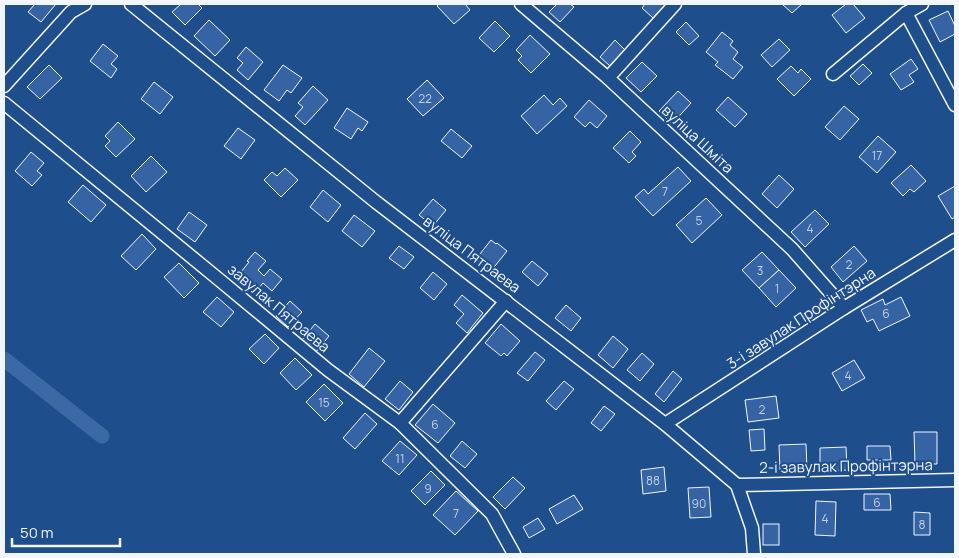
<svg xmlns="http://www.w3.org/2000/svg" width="959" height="558" viewBox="0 0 959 558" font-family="Manrope,sans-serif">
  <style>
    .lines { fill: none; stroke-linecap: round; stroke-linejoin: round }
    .canal { stroke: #3b69a3; stroke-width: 15 }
    .building { fill: #3563a3; stroke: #f2f6ff }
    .street-casing { stroke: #f2f6ff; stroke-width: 15 }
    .street { stroke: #1f4e8c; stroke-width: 12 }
    .labels { text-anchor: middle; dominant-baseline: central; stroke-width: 4; stroke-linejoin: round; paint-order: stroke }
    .number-label { font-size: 12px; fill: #c3d1e8 }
    .street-label { font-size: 15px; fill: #f2f6ff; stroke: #1f4e8c }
  </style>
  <rect width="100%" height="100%" fill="#1f4e8c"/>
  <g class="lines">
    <polyline class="canal" points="4,359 102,436"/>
  </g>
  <g class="building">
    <polygon points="35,4 56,4 41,22 28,12"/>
    <polygon points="181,4 198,4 202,8 185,25 172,12"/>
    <polygon points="439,4 465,4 470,10 454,24 437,6"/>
    <polygon points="557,4 570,4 574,7 560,22 549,12"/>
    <polygon points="645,4 666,4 653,18 642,8"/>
    <polygon points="782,4 802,4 792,13"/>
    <polygon points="846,4 853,4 865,18 846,33 832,15"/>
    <polygon points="948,11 955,26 955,34 940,42 929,20"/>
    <polygon points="209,20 230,40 215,56 194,36"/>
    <polygon points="495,21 510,36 494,52 479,38"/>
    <polygon points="686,22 699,36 689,45 676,32"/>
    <polygon points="722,32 733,41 730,45 738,52 733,59 743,67 733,79 715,65 718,62 706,52"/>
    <polygon points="530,35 550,54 531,73 518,60 522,56 516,50"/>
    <polygon points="779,39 790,50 772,67 761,55"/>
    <polygon points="615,40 625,50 610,66 600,57"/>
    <polygon points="103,44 118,56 111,64 117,69 111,78 90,61"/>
    <polygon points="246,47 263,62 248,80 237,70 243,63 237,58"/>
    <polygon points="911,59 918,69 909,75 914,82 901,90 890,74"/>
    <polygon points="642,62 657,76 641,92 626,78"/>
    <polygon points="863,64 872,73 859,85 850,76"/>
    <polygon points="49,65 62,78 40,99 27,87"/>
    <polygon points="283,65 302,78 291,93 287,90 279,101 264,90"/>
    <polygon points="791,66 798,73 801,69 811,79 794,96 777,79"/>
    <polygon points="427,80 444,98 423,116 407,99"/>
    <polygon points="154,82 173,97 160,114 141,99"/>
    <polygon points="313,86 328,100 305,125 295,116 303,107 298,103"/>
    <polygon points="678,91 691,103 672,124 659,111"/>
    <polygon points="544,95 553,105 560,98 567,106 537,134 521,116"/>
    <polygon points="728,97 747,114 735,127 716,110"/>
    <polygon points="589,100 607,116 597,128 590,122 585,127 574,117"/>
    <polygon points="844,106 859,119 840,140 825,127"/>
    <polygon points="347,108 368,122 362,131 358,128 351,139 334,128"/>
    <polygon points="118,122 135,139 116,157 105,146 110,141 105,136"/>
    <polygon points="238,128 255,140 241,159 224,146"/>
    <polygon points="451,129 472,146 462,158 441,141"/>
    <polygon points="630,131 641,142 632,152 636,156 629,163 613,148"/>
    <polygon points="878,136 896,152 877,173 859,157"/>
    <polygon points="31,152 44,163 37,171 42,175 32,186 15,171"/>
    <polygon points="151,156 167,172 146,192 131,176"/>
    <polygon points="911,165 926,181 914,192 910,189 903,196 891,183"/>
    <polygon points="678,167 691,181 653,216 635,197 644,189 648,194"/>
    <polygon points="285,168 298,180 281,197 264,180 272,172 277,176"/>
    <polygon points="779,175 794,189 777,208 762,194"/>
    <polygon points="83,185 106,205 91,222 68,202"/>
    <polygon points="955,186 955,217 952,219 938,196"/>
    <polygon points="323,190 341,205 328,222 310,207"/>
    <polygon points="706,198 722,215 692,243 676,225"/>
    <polygon points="433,199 446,210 433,226 419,215"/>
    <polygon points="815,210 829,224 805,247 791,232"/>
    <polygon points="189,212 207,225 195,242 177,229"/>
    <polygon points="354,215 375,231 362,247 342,231"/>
    <polygon points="142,234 156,249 136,270 121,256"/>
    <polygon points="491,240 496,244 497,243 507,251 491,271 476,259"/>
    <polygon points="399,246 414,257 404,269 389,258"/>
    <polygon points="854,246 867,261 843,282 831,267"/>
    <polygon points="255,252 266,261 258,270 264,276 270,269 282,279 272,291 263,283 254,294 236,278 249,262 247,261"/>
    <polygon points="762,252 779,270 759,288 742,270"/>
    <polygon points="532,261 548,274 538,286 522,272"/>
    <polygon points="179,263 199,283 184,298 164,277"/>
    <polygon points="779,270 796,288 776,307 759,288"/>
    <polygon points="433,272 447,284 434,300 420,288"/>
    <polygon points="462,295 483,313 467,333 456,323 464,314 454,305"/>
    <polygon points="217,297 234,312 221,327 203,312"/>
    <polygon points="901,297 910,316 879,331 873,319 867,322 861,310 883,299 885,305"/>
    <polygon points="290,301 302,312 288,327 276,316"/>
    <polygon points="566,305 581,318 571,331 555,318"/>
    <polygon points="315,324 329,336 316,352 302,340"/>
    <polygon points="501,324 520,341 507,356 504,353 501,356 485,343"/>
    <polygon points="265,334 279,348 264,364 249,349"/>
    <polygon points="613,336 628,349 613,368 598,355"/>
    <polygon points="369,348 385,361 364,387 349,374"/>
    <polygon points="535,352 545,360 528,381 517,373"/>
    <polygon points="642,353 654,364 640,381 627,370"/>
    <polygon points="295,358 312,375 296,390 280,373"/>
    <polygon points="854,360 865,378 842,391 832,373"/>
    <polygon points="673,371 682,379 664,402 655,394"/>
    <polygon points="400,381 413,392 399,410 385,399"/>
    <polygon points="564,381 574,389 556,410 546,401"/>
    <polygon points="324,384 343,403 325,421 306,402"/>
    <polygon points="776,396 779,418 748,422 745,400"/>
    <polygon points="433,404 455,423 438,443 415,425"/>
    <polygon points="604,406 615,414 601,431 591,423"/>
    <polygon points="365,413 377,424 355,449 343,438"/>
    <polygon points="764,429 765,450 751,451 749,430"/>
    <polygon points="914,432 937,432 937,464 915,464"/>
    <polygon points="400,441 417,455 399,475 382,461"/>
    <polygon points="462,441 477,454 465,468 450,456"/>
    <polygon points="806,444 807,469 780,470 779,445"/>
    <polygon points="867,446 890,446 891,460 867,460"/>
    <polygon points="846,447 847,470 820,471 820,448"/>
    <polygon points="664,467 666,491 643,494 641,470"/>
    <polygon points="431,471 445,485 425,505 411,491"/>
    <polygon points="513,477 525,488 505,509 493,497"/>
    <polygon points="709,487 711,517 690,518 688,488"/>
    <polygon points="456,491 478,511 455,535 433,515"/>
    <polygon points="864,494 890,494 891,510 864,510"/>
    <polygon points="574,495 583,509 557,524 549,509"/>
    <polygon points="816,501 836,502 835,536 815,535"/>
    <polygon points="914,512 930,513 930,535 914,535"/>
    <polygon points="538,518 545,529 529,538 523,527"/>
    <rect x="763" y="524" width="16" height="21"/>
  </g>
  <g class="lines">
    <g class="street-casing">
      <g id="street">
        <polyline points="131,4 376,202 665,424 737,485 752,528 754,554"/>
        <polyline points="521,4 608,78 792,249 844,308"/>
        <polyline points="906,13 955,105"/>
        <polyline points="833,74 906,13 922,4"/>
        <polyline points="608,78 675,4"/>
        <polyline points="4,86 71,12 85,4"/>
        <polyline points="4,103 222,282 328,370 400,423 492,514 514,554"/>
        <polyline points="400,423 506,301"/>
        <polyline points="665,424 844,308 955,240"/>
        <polyline points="737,485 955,480"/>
      </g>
    </g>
    <use href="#street" class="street"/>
  </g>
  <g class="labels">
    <g class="number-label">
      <text x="425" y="98">22</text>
      <text x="877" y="155">17</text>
      <text x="665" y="191">7</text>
      <text x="699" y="220">5</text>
      <text x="810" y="228">4</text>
      <text x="849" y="264">2</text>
      <text x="760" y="270">3</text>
      <text x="777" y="288">1</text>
      <text x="886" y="313">6</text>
      <text x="848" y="375">4</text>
      <text x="324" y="402">15</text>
      <text x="762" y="409">2</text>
      <text x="435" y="424">6</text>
      <text x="400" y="458">11</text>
      <text x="653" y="480">88</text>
      <text x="428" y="488">9</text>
      <text x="877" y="502">6</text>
      <text x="699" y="503">90</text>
      <text x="456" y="513">7</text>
      <text x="825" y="518">4</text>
      <text x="922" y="524">8</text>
    </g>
    <g class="street-label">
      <text transform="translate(698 139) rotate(43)">вуліца Шміта</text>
      <text transform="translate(472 254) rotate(37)">вуліца Пятраева</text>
      <text transform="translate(279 308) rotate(40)">завулак Пятраева</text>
      <text transform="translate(801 318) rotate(-33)">3-і завулак Профінтэрна</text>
      <text transform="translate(846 466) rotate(-1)">2-і завулак Профінтэрна</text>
    </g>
  </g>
  <rect width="959" height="558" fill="none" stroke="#f2f6ff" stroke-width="10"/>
  <path d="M12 538v8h108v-8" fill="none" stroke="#f2f6ff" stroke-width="2.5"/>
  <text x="20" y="538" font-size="15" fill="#f2f6ff" stroke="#1f4e8c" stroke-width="4" paint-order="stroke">50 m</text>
</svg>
